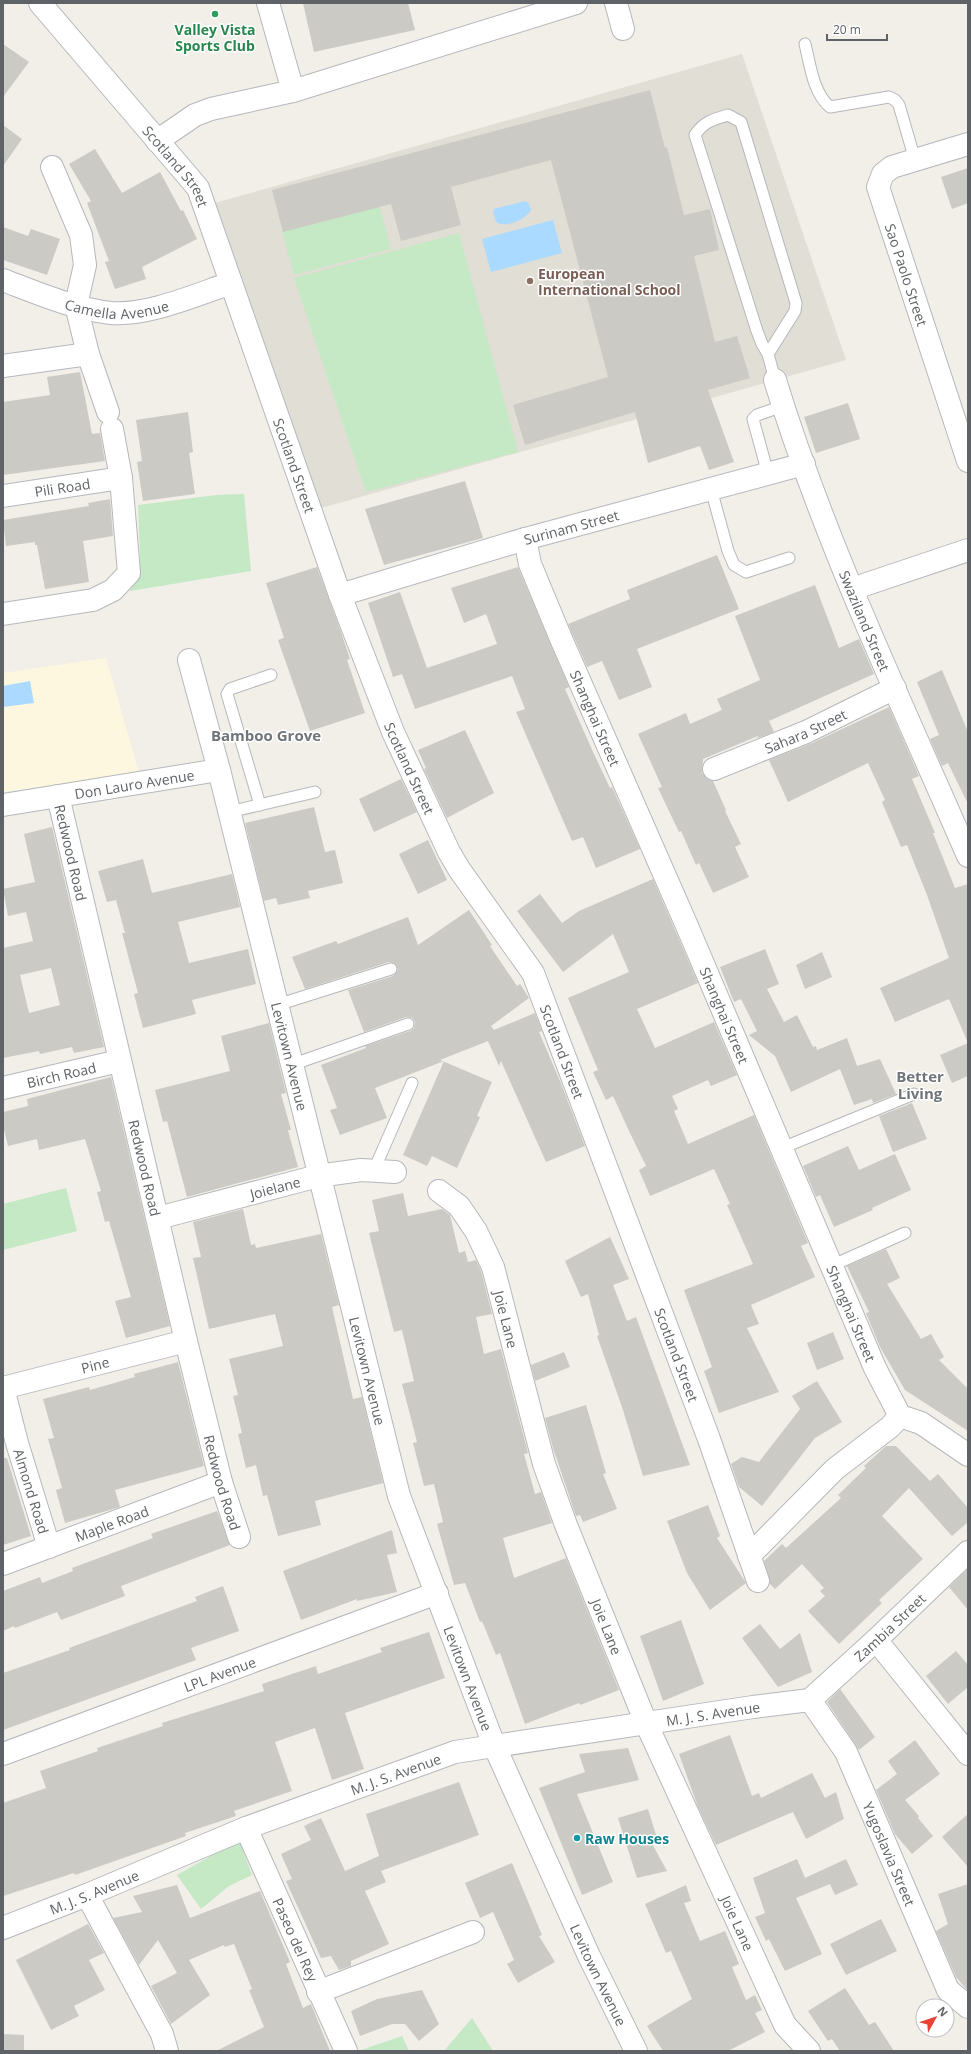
<svg xmlns="http://www.w3.org/2000/svg" width="971" height="2054" viewBox="0 0 971 2054" font-family="'Open Sans',sans-serif">
  <style>
    .commercial { fill: #fef7e0 }
    .education { fill: #e1ded6 }
    .green { fill: #c5e8c5 }
    .water { fill: #aadaff }
    .building { fill: #cccac5; fill-rule: evenodd }
    .lines { fill: none; stroke-linecap: round; stroke-linejoin: round }
    .lane-casing { stroke: #b5b8bc; stroke-width: 13 }
    .street-casing { stroke: #b5b8bc; stroke-width: 24 }
    .lane { stroke: #fff; stroke-width: 11 }
    .street { stroke: #fff; stroke-width: 22 }
    .leisure-dot { fill: #2e9e5b; stroke: #fff; stroke-width: 1.5 }
    .education-dot { fill: #8d6e63; stroke: #fff; stroke-width: 1.5 }
    .culture-dot { fill: #0f9aa8; stroke: #fff; stroke-width: 1.5 }
    .labels { text-anchor: middle; dominant-baseline: central; stroke-width: 3; stroke-linejoin: round; paint-order: stroke }
    .leisure-label { font-size: 14px; font-weight: bold; fill: #27864d; stroke: #fff }
    .street-label { font-size: 14px; fill: #5f6368; stroke: #fff }
    .education-label { font-size: 14px; font-weight: bold; fill: #785e54; stroke: #fff; text-anchor: start }
    .culture-label { font-size: 14px; font-weight: bold; fill: #0d838f; stroke: #fff; text-anchor: start }
    .neighbourhood-label { font-size: 15px; font-weight: bold; fill: #70757a; stroke: #fff }
  </style>
  <rect width="100%" height="100%" fill="#f1efe8"/>
  <polygon class="commercial" points="106,658 139,773 3,792 3,673"/>
  <polygon class="education" points="742,54 846,360 318,509 215,203"/>
  <g class="green">
    <polygon points="379,205 391,249 294,275 282,231"/>
    <polygon points="459,233 518,452 366,492 294,278"/>
    <polygon points="244,494 251,571 130,591 139,572 140,551 138,505 216,495"/>
    <polygon points="66,1188 77,1231 3,1250 3,1204"/>
    <polygon points="239,1840 252,1875 229,1886 201,1909 177,1875"/>
    <polygon points="472,2018 493,2051 444,2051"/>
    <polygon points="402,2036 409,2051 358,2051"/>
  </g>
  <g class="water">
    <path d="M525 201 529 204 531 210C526 219 506 229 496 222L493 212 494 209Z"/>
    <polygon points="553,220 562,253 491,272 482,239"/>
    <polygon points="30,681 34,703 3,707 3,686"/>
  </g>
  <g class="building">
    <polygon points="303,3 408,3 415,30 314,52"/>
    <polygon points="3,44 29,62 3,97"/>
    <polygon points="650,90 665,148 667,147 684,215 710,209 719,250 694,256 715,342 737,336 750,378 708,390 734,462 709,470 700,446 648,463 635,412 525,445 513,405 608,377 551,160 451,187 461,225 401,241 391,204 283,232 272,190"/>
    <polygon points="3,125 22,139 3,166"/>
    <polygon points="95,149 122,193 160,172 181,211 183,210 197,239 142,267 146,279 115,289 105,262 109,261 87,203 91,201 69,164"/>
    <polygon points="968,168 968,203 952,209 941,177"/>
    <polygon points="3,227 28,236 31,229 60,239 47,275 3,260"/>
    <polygon points="80,372 92,434 100,433 105,461 3,475 3,402 50,395 47,377"/>
    <polygon points="848,403 860,439 816,453 804,417"/>
    <polygon points="188,412 193,452 189,453 195,494 143,501 137,462 142,461 136,420"/>
    <polygon points="465,481 483,538 384,565 365,509"/>
    <polygon points="110,499 113,536 83,541 89,582 45,589 37,545 35,545 35,542 6,546 3,520 89,506 88,503"/>
    <polygon points="717,555 739,609 637,649 652,687 619,700 602,661 587,667 568,624 630,599 627,590"/>
    <polygon points="317,567 341,632 350,659 347,660 365,713 310,731 278,640 284,638 266,583"/>
    <polygon points="518,567 569,687 565,689 594,754 610,788 612,787 640,849 596,868 583,837 572,841 516,712 525,709 512,676 415,709 402,674 393,677 368,603 400,592 427,668 497,644 486,614 464,623 451,588"/>
    <polygon points="815,585 839,648 859,639 874,674 769,721 774,732 758,738 758,736 703,759 702,773 707,779 713,781 726,810 725,811 741,844 735,847 749,877 713,893 699,863 696,865 681,831 679,832 658,788 662,787 638,734 686,713 690,724 722,710 717,699 760,680 735,616"/>
    <polygon points="942,670 968,732 968,804 948,763 942,766 930,739 939,735 917,682"/>
    <polygon points="889,707 919,776 912,779 935,833 933,833 955,888 968,884 968,1076 952,1083 940,1055 968,1043 949,999 895,1022 880,988 949,958 927,895 907,845 901,847 882,802 885,800 868,763 788,802 769,760 812,743"/>
    <polygon points="465,730 494,793 447,818 424,769 426,768 418,750"/>
    <polygon points="401,779 417,812 374,832 359,799"/>
    <polygon points="314,807 325,852 335,850 343,883 308,891 310,898 278,905 276,898 264,901 245,823"/>
    <path d="M52 827 104 1047 74 1053 72 1047 40 1054 39 1051 3 1058V948L33 941 26 912 8 916 3 889 35 882 24 834ZM51 968 60 1005 29 1013 20 975Z"/>
    <polygon points="428,840 447,880 418,894 399,854"/>
    <polygon points="143,859 152,893 232,874 240,907 178,922 189,963 248,949 256,984 192,1000 196,1014 143,1028 134,994 138,993 122,933 125,933 116,900 107,902 98,871"/>
    <polygon points="653,879 698,983 637,1009 655,1048 714,1022 737,1075 711,1086 708,1080 672,1096 678,1109 674,1111 688,1144 754,1115 808,1243 801,1246 815,1277 751,1305 759,1324 747,1328 779,1392 719,1413 704,1371 712,1367 684,1290 753,1264 727,1205 730,1204 714,1169 650,1196 639,1170 646,1166 629,1131 613,1096 606,1100 593,1072 598,1070 568,998 629,972 613,934 563,972 517,911 540,894 562,923 579,911"/>
    <polygon points="469,910 492,945 490,946 517,986 520,984 529,998 491,1026 494,1030 535,1013 542,1031 539,1032 560,1081 585,1146 546,1162 501,1061 499,1066 488,1041 440,1060 492,1082 477,1116 480,1117 457,1168 432,1156 427,1166 403,1155 444,1061 375,1088 387,1118 340,1135 330,1110 337,1108 321,1065 366,1048 365,1046 410,1031 414,1028 415,1022 412,1018 406,1017 364,1032 348,990 393,976 398,970 395,964 389,962 305,989 292,957 336,941 338,944 408,917 418,945"/>
    <polygon points="765,949 779,984 767,989 784,1022 797,1015 813,1047 816,1046 817,1050 847,1038 857,1066 880,1059 896,1094 873,1103 872,1099 854,1105 840,1069 791,1092 775,1056 749,1035 757,1031 741,999 734,1002 720,967"/>
    <polygon points="822,952 832,977 805,989 796,965"/>
    <polygon points="269,1023 286,1093 281,1094 291,1130 288,1130 298,1167 187,1197 167,1121 163,1122 155,1090 230,1071 221,1036"/>
    <polygon points="111,1077 170,1326 126,1338 115,1301 131,1297 109,1221 105,1222 97,1192 101,1191 85,1139 39,1150 37,1139 8,1146 3,1125 3,1112 28,1106 27,1099"/>
    <polygon points="912,1103 927,1139 893,1152 879,1116"/>
    <polygon points="848,1146 859,1170 895,1154 911,1190 872,1208 873,1210 834,1227 820,1195 816,1197 803,1166"/>
    <polygon points="403,1193 408,1216 442,1209 450,1215 459,1253 465,1251 468,1262 476,1260 481,1271 492,1314 476,1317 484,1354 501,1349 528,1453 524,1454 535,1494 541,1492 552,1523 503,1538 514,1578 566,1558 619,1690 580,1705 579,1703 525,1724 500,1653 496,1655 482,1621 480,1622 465,1583 454,1585 437,1524 443,1522 434,1484 424,1486 413,1443 417,1442 402,1384 414,1381 402,1330 394,1332 369,1233 379,1231 372,1200"/>
    <polygon points="243,1209 251,1245 255,1244 256,1248 321,1234 339,1305 332,1307 353,1399 362,1397 383,1483 315,1501 321,1525 278,1536 267,1495 263,1496 256,1465 246,1468 238,1434 242,1433 233,1396 238,1395 229,1359 283,1346 275,1314 209,1329 193,1258 201,1257 193,1222"/>
    <polygon points="610,1237 629,1279 613,1285 627,1321 636,1317 690,1465 643,1476 623,1410 597,1336 599,1335 588,1294 581,1297 565,1261"/>
    <polygon points="886,1249 900,1278 887,1284 921,1339 931,1334 944,1357 939,1360 968,1389 968,1431 905,1390 880,1347 866,1313 869,1312 847,1266"/>
    <polygon points="833,1332 844,1359 817,1370 807,1343"/>
    <polygon points="564,1352 570,1367 535,1381 531,1365"/>
    <polygon points="178,1362 204,1466 115,1490 120,1507 65,1523 56,1490 62,1488 48,1439 54,1438 43,1399 89,1387 90,1390 135,1377 134,1374"/>
    <polygon points="817,1381 842,1422 815,1438 762,1506 739,1487 731,1464 742,1457 759,1462 800,1409 792,1396"/>
    <polygon points="586,1405 606,1473 603,1474 617,1509 583,1522 580,1515 576,1516 553,1448 545,1418"/>
    <polygon points="886,1446 896,1446 930,1481 938,1474 968,1508 968,1522 952,1536 909,1488 882,1516 923,1559 879,1600 882,1603 839,1644 808,1611 825,1596 820,1591 824,1588 802,1564 775,1589 770,1584 764,1561 782,1544 786,1548 841,1498 838,1495 866,1468 864,1466"/>
    <polygon points="3,1458 7,1458 31,1536 3,1545"/>
    <polygon points="708,1505 720,1536 717,1538 746,1583 710,1610 687,1573 667,1521"/>
    <polygon points="217,1511 230,1545 121,1586 125,1596 61,1620 57,1612 15,1628 14,1626 3,1631 3,1591 40,1577 42,1583 73,1571 72,1568 153,1538 151,1534"/>
    <polygon points="392,1530 397,1553 387,1555 397,1592 357,1601 357,1599 301,1620 283,1571"/>
    <polygon points="968,1569 968,1610 949,1587"/>
    <polygon points="223,1586 239,1631 191,1648 196,1660 3,1730 3,1673 70,1650 69,1648 197,1601 195,1597"/>
    <polygon points="681,1620 704,1684 663,1701 640,1636"/>
    <polygon points="760,1624 780,1649 800,1633 812,1672 778,1687 742,1638"/>
    <polygon points="429,1632 445,1678 345,1713 364,1769 332,1780 315,1728 275,1742 292,1791 234,1811 236,1816 185,1833 186,1836 75,1875 74,1873 3,1896 3,1803 46,1788 40,1771 98,1751 97,1748 163,1726 162,1723 264,1691 262,1684 316,1666 318,1674 382,1652 380,1648"/>
    <polygon points="956,1651 968,1665 968,1687 948,1704 926,1676"/>
    <polygon points="840,1689 875,1737 859,1750 827,1702"/>
    <polygon points="730,1735 752,1796 759,1793 761,1798 812,1773 825,1798 836,1792 844,1819 806,1839 793,1812 716,1845 698,1807 679,1754"/>
    <polygon points="915,1740 940,1774 905,1800 919,1816 918,1818 933,1836 912,1854 895,1834 876,1790 897,1774 888,1761"/>
    <polygon points="628,1748 639,1780 577,1794 613,1882 582,1895 539,1788 585,1772 579,1754"/>
    <polygon points="459,1782 479,1835 381,1871 386,1882 365,1891 389,1944 351,1961 351,1966 339,1970 331,1956 321,1958 286,1881 292,1879 281,1854 311,1840 304,1826 321,1818 345,1871 379,1856 366,1814"/>
    <polygon points="648,1809 657,1838 650,1840 667,1871 637,1878 618,1818"/>
    <polygon points="968,1814 968,1867 942,1837"/>
    <polygon points="797,1859 805,1878 846,1859 858,1885 835,1895 830,1884 796,1898 822,1954 785,1971 769,1939 766,1941 755,1917 765,1913 753,1878"/>
    <polygon points="512,1863 542,1935 539,1936 555,1962 518,1983 507,1964 514,1960 493,1912 480,1918 465,1883"/>
    <polygon points="968,1884 968,1991 956,1977 936,1931 948,1924 938,1894"/>
    <polygon points="177,1885 190,1918 260,1891 290,1962 286,1964 303,2008 311,2004 330,2051 216,2051 264,2027 249,1990 252,1989 234,1944 225,1947 224,1945 189,1960 210,1995 171,2024 151,1986 177,1973 158,1940 139,1965 113,1918 142,1912 133,1896"/>
    <polygon points="686,1885 691,1901 684,1903 700,1941 725,1931 739,1964 732,1967 746,2000 755,1995 762,2010 755,2013 765,2032 728,2051 663,2051 647,2026 692,1999 671,1951 666,1953 645,1904"/>
    <polygon points="881,1919 897,1951 846,1975 830,1944"/>
    <polygon points="88,1924 104,1953 89,1960 105,1990 74,2006 79,2016 51,2030 16,1960"/>
    <polygon points="845,1988 869,2025 875,2022 894,2051 840,2051 832,2039 828,2041 808,2011"/>
    <polygon points="422,1990 439,2024 419,2041 405,2024 392,2024 360,2036 351,2011 377,1999"/>
    <polygon points="3,2034 24,2035 24,2051 3,2051"/>
  </g>
  <g class="lines">
    <g class="lane-casing">
      <g id="lane">
        <path d="M805 44C810 64 813 93 830 107L889 97 895 100 899 105 915 160"/>
        <path d="M768 354 795 311 796 303 741 122 728 115C714 119 703 122 695 135L757 331 762 344 768 354 775 380"/>
        <polyline points="768,474 753,419 757,415 783,406"/>
        <polyline points="711,489 728,551 734,565 746,572 789,558"/>
        <polyline points="260,805 227,694 230,689 271,675"/>
        <polyline points="229,812 315,792"/>
        <polyline points="277,1005 391,969"/>
        <polyline points="291,1065 408,1024"/>
        <polyline points="782,1148 914,1094"/>
        <polyline points="374,1170 412,1083"/>
        <polyline points="831,1266 905,1233"/>
      </g>
    </g>
    <g class="street-casing">
      <g id="street">
        <path id="s1" d="M40 3 198 188 340 595 393 732 449 852 459 869 533 973 709 1439 758 1581"/>
        <polyline points="268,3 293,91"/>
        <polyline points="616,3 623,29"/>
        <polyline points="157,141 195,115 211,109 293,91 576,3"/>
        <path id="s2" d="M968 144 892 167 883 174 878 187 968 461"/>
        <polyline points="52,167 81,235 85,265 76,305 88,354 108,412"/>
        <path id="s3" d="M3 280C37 293 74 309 111 313 148 316 195 295 231 283"/>
        <polyline points="3,366 88,354"/>
        <path id="s4" d="M775 380C825 543 900 699 968 856"/>
        <path id="s5" d="M3 496 121 478"/>
        <path id="s6" d="M525 539 530 564 562 641 687 926 875 1368 900 1416 921 1423 968 1455"/>
        <polyline points="852,589 968,550"/>
        <path id="s7" d="M340 595 525 539 804 464"/>
        <polyline points="3,614 93,600 113,590 129,573 121,478 112,429"/>
        <path id="s8" d="M189 660 219 770 399 1496 494 1745 589 1956 636 2051"/>
        <path id="s9" d="M714 769 806 732 895 688"/>
        <path id="s10" d="M58 796 186 1341 221 1482 239 1537"/>
        <path id="s11" d="M3 805 219 770"/>
        <path id="s12" d="M3 1088 119 1061"/>
        <path id="s13" d="M439 1191 459 1206 476 1231 493 1267 544 1464 566 1525 646 1723 785 2025 809 2051"/>
        <path id="s14" d="M158 1218 318 1176 361 1170 395 1172"/>
        <path id="s15" d="M3 1388 186 1341"/>
        <path id="s16" d="M3 1388 17 1443 49 1547"/>
        <polyline points="749,1556 835,1469 890,1427 900,1416"/>
        <path id="s17" d="M3 1564 221 1482"/>
        <polyline points="876,1640 968,1754"/>
        <path id="s18" d="M810 1700 846 1752 948 1990 968 2007"/>
        <path id="s19" d="M810 1700 876 1640 968 1552"/>
        <path id="s20" d="M3 1754 437 1593"/>
        <path id="s21" d="M246 1828 346 2051"/>
        <polyline points="87,1895 162,2034 167,2051"/>
        <path id="s22" d="M3 1928 87 1895 246 1828 455 1752 753 1707 810 1700"/>
        <polyline points="318,1992 473,1932"/>
      </g>
    </g>
    <use href="#lane" class="lane"/>
    <use href="#street" class="street"/>
  </g>
  <circle class="leisure-dot" cx="215" cy="14" r="4"/>
  <circle class="education-dot" cx="530" cy="281" r="4"/>
  <circle class="culture-dot" cx="577" cy="1838" r="4"/>
  <g class="labels">
    <g class="leisure-label">
      <text x="215" y="29">Valley Vista<tspan x="215" dy="16">Sports Club</tspan></text>
    </g>
    <g class="street-label">
      <text stroke="none"><textPath href="#s1" startOffset="213">Scotland Street</textPath></text>
      <text stroke="none"><textPath href="#s2" startOffset="197">Sao Paolo Street</textPath></text>
      <text stroke="none"><textPath href="#s3" startOffset="119">Camella Avenue</textPath></text>
      <text stroke="none"><textPath href="#s1" startOffset="537">Scotland Street</textPath></text>
      <text stroke="none"><textPath href="#s5" startOffset="60">Pili Road</textPath></text>
      <text stroke="none"><textPath href="#s7" startOffset="241">Surinam Street</textPath></text>
      <text stroke="none"><textPath href="#s4" startOffset="257">Swaziland Street</textPath></text>
      <text stroke="none"><textPath href="#s6" startOffset="193">Shanghai Street</textPath></text>
      <text stroke="none"><textPath href="#s9" startOffset="99">Sahara Street</textPath></text>
      <text stroke="none"><textPath href="#s1" startOffset="861">Scotland Street</textPath></text>
      <text stroke="none"><textPath href="#s11" startOffset="133">Don Lauro Avenue</textPath></text>
      <text stroke="none"><textPath href="#s10" startOffset="58">Redwood Road</textPath></text>
      <text stroke="none"><textPath href="#s6" startOffset="517">Shanghai Street</textPath></text>
      <text stroke="none"><textPath href="#s1" startOffset="1185">Scotland Street</textPath></text>
      <text stroke="none"><textPath href="#s8" startOffset="409">Levitown Avenue</textPath></text>
      <text stroke="none"><textPath href="#s12" startOffset="60">Birch Road</textPath></text>
      <text stroke="none"><textPath href="#s10" startOffset="382">Redwood Road</textPath></text>
      <text stroke="none"><textPath href="#s14" startOffset="121">Joielane</textPath></text>
      <text stroke="none"><textPath href="#s6" startOffset="841">Shanghai Street</textPath></text>
      <text stroke="none"><textPath href="#s13" startOffset="149">Joie Lane</textPath></text>
      <text stroke="none"><textPath href="#s1" startOffset="1509">Scotland Street</textPath></text>
      <text stroke="none"><textPath href="#s15" startOffset="95">Pine</textPath></text>
      <text stroke="none"><textPath href="#s8" startOffset="733">Levitown Avenue</textPath></text>
      <text stroke="none"><textPath href="#s10" startOffset="706">Redwood Road</textPath></text>
      <text stroke="none"><textPath href="#s16" startOffset="107">Almond Road</textPath></text>
      <text stroke="none"><textPath href="#s17" startOffset="116">Maple Road</textPath></text>
      <text stroke="none"><textPath href="#s13" startOffset="473">Joie Lane</textPath></text>
      <text stroke="none"><textPath href="#s19" startOffset="108">Zambia Street</textPath></text>
      <text stroke="none"><textPath href="#s20" startOffset="231">LPL Avenue</textPath></text>
      <text stroke="none"><textPath href="#s8" startOffset="1057">Levitown Avenue</textPath></text>
      <text stroke="none"><textPath href="#s22" startOffset="746">M. J. S. Avenue</textPath></text>
      <text stroke="none"><textPath href="#s22" startOffset="422">M. J. S. Avenue</textPath></text>
      <text stroke="none"><textPath href="#s18" startOffset="174">Yugoslavia Street</textPath></text>
      <text stroke="none"><textPath href="#s22" startOffset="98">M. J. S. Avenue</textPath></text>
      <text stroke="none"><textPath href="#s13" startOffset="797">Joie Lane</textPath></text>
      <text stroke="none"><textPath href="#s21" startOffset="122">Paseo del Rey</textPath></text>
      <text stroke="none"><textPath href="#s8" startOffset="1381">Levitown Avenue</textPath></text>
    </g>
    <g class="education-label">
      <text x="538" y="273">European<tspan x="538" dy="16">International School</tspan></text>
    </g>
    <g class="culture-label">
      <text x="585" y="1838">Raw Houses</text>
    </g>
    <g class="neighbourhood-label">
      <text x="266" y="735">Bamboo Grove</text>
      <text x="920" y="1076">Better<tspan x="920" dy="17">Living</tspan></text>
    </g>
  </g>
  <rect width="971" height="2054" fill="none" stroke="#5f6368" stroke-width="8"/>
  <g transform="translate(935 2018) rotate(50)"><circle r="19" fill="#ffffff" stroke="#bfc1c3"/>
  <path d="M0-3L7 15L0 10L-7 15Z" fill="#ea4335"/>
  <text y="-6" font-size="11" font-weight="bold" text-anchor="middle" fill="#5f6368">N</text>
  </g>
  <path d="M827 34v6h60v-6" fill="none" stroke="#5f6368" stroke-width="2"/>
  <text x="833" y="34" font-size="12" fill="#5f6368" stroke="#ffffff" stroke-width="3" paint-order="stroke">20 m</text>
</svg>
